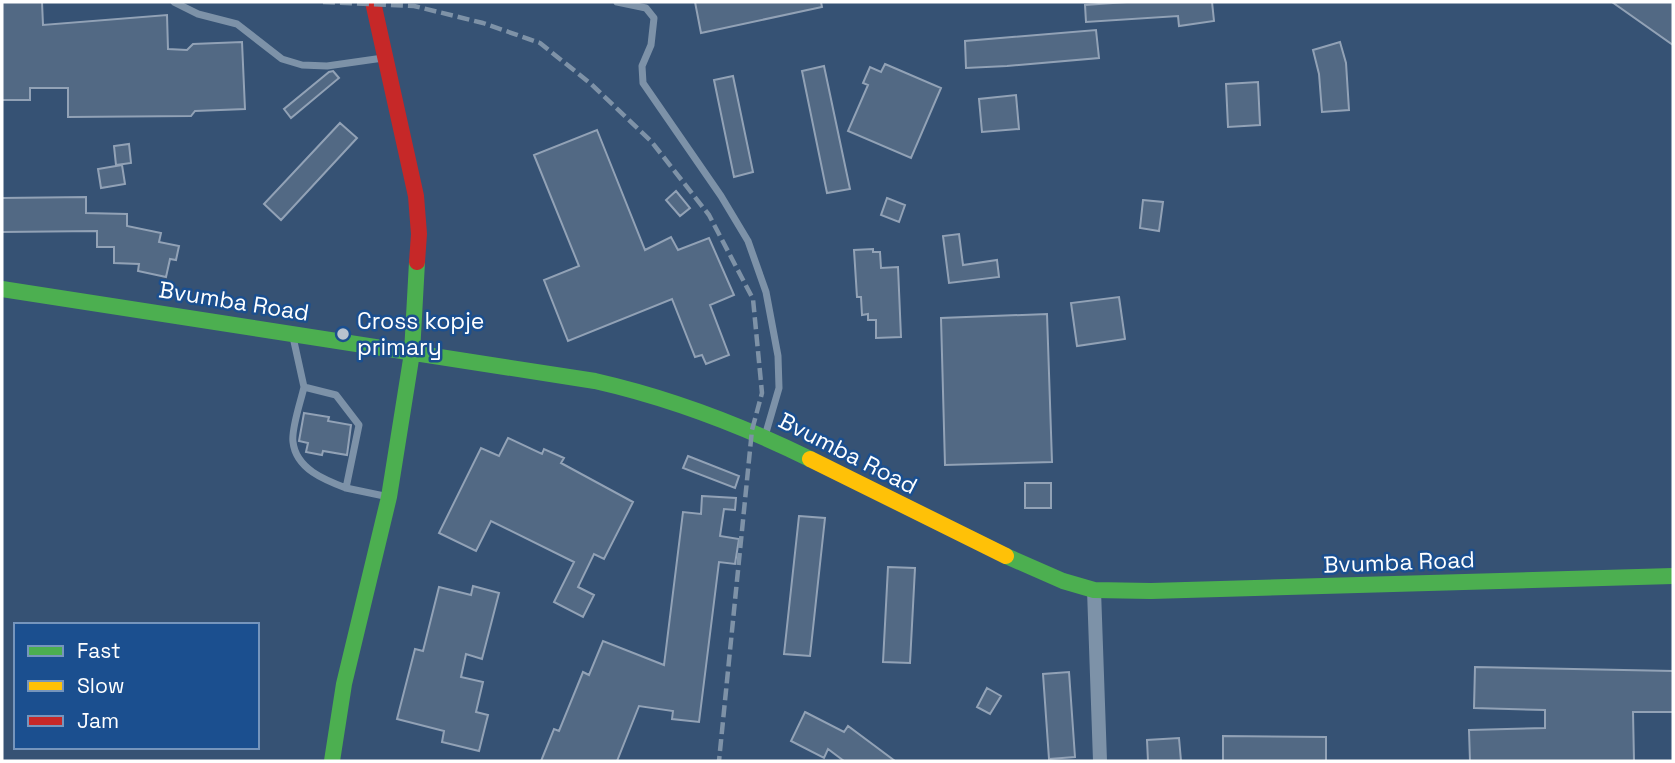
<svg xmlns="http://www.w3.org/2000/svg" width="1675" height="763" font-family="'Space Grotesk',sans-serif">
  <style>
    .building { fill: #526984; stroke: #92a2b6; stroke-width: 2 }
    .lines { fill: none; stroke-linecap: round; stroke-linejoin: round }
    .lane { stroke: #7d92a8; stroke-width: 7 }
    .street { stroke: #7d92a8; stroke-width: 14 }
    .fast { stroke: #4caf50; stroke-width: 16 }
    .slow { stroke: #ffc107; stroke-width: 16 }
    .jam { stroke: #c62828; stroke-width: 16 }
    .rail { stroke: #7e92a7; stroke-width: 4.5; stroke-dasharray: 12 5; stroke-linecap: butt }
    .poi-dot { fill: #b9c2ce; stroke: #1b4f8f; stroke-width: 2.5 }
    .labels { text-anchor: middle; stroke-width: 5; stroke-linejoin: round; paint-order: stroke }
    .street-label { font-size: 23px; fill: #fff; stroke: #1b4f8f }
    .poi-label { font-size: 23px; fill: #fff; stroke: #1b4f8f; text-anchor: start }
  </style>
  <rect width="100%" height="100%" fill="#365274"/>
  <!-- building -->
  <path class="building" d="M2,2H42L43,25L167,15L168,49L187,50L193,44L242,42L245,109L195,111L191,116L68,117V88H30V100H2Z
    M695,2H821L822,7L701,33Z
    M1127,2H1212L1214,21L1179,26L1178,16L1086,22L1085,5Z
    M1612,2H1673V45Z
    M1096,30L1099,58L1007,66L966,68L965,41Z
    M1340,42L1346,63L1349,110L1322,112L1319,74L1313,50Z
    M885,64L941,88L911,158L848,131L868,85L863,83L870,67L881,72Z
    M824,66L850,189L827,193L802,71Z
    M333,71L339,78L291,118L284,109L329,72Z
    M733,76L753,172L734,177L714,80Z
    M1258,82L1260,125L1228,127L1226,84Z
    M1016,95L1019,129L982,132L979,99Z
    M340,123L357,138L281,220L264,204Z
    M597,130L645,250L671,237L678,250L709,238L734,295L710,305L729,355L706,364L702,355L695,357L672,299L568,341L544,280L579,266L534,155Z
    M129,144L131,163L116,165L114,146Z
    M122,165L125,184L101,188L98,169Z
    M676,191L690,208L680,216L666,200Z
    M86,197V213L127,214V226L161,233L159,242L179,246L176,260L170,259L166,277L138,271L139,264L114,263V247H97V231L2,232V198Z
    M887,198L905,205L899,222L881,215Z
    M1143,200L1163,202L1159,231L1140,228Z
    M959,234L963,265L997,260L999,277L949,283L943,236Z
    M873,249V252H880L881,268L898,267L901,337L876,338V320H868V314L862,315L861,297H857L854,250Z
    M1119,297L1125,339L1077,346L1071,303Z
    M1047,314L1052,462L945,465L941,318Z
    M304,413L329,417L328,421L351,425L347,455L323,451L322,455L306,452L308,443L299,441Z
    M508,438L542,454L544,449L564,458L561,463L633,502L604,559L594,554L578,587L594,595L583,617L554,602L574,562L491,521L476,551L439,533L481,448L499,456Z
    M688,456L739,476L735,488L683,468Z
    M1025,483H1051V508H1025Z
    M702,496L736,498L735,510L724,509L720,536L739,539L735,564L719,562L699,722L672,719L673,711L639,706L617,761H541L554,729L559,731L583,672L589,675L603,641L664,665L683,512L701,514Z
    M799,516L825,518L810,656L784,654Z
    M888,567L915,568L910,663L883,662Z
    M473,586L499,593L482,659L466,654L461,677L483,682L476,712L488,715L479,751L442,742L444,731L397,719L415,649L423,651L439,587L471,595Z
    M1475,667L1673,671V712H1633L1634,761H1470L1469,730L1545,728V710L1474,708Z
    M1069,672L1075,757L1049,759L1043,674Z
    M987,688L1001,696L990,714L977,707Z
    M805,712L844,732L848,726L895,761H844L828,749L824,758L791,741Z
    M1223,736L1326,737V761H1223Z
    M1179,738L1181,761H1148L1147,740Z"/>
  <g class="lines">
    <!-- lane -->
    <path class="lane" d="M174,2L198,14L237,24L282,59L302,65L327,66L383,58
      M617,2L646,8L654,18L651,45L642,66L643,83L721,196L748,241L766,292L778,356L779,388L765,436
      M293,337L304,387L336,395L359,425L346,488L389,497
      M304,387C301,401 291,429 293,442C296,469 325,480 346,488"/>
    <!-- street -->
    <path class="street" d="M1094,590L1100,761"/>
    <!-- fast -->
    <path class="fast" d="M2,289L595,381C670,398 741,425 810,459
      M1006,556L1063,581L1094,590L1151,591L1673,576
      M332,761L344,684L389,497L412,353L417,262"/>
    <!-- slow -->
    <path class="slow" d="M810,459L1006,556"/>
    <!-- jam -->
    <path class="jam" d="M373,2L416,196L419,234L417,262"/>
    <!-- rail -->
    <path class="rail" d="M323,2L414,6L483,23L540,43L590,83L651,141L709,215L753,299L762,393L752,430L719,761"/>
  </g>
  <!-- markers -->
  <circle class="poi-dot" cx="343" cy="334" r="7"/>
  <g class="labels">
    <!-- street labels -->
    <g class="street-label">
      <text transform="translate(234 301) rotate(9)" y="8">Bvumba Road</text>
      <text transform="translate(848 453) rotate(27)" y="8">Bvumba Road</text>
      <text transform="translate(1399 562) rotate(-2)" y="8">Bvumba Road</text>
    </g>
    <!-- poi labels -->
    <g class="poi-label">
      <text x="357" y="329">Cross kopje<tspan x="357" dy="26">primary</tspan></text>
    </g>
  </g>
  <!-- border -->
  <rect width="1675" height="763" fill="none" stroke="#ffffff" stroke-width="7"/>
  <!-- legend -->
  <rect x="14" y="623" width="245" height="126" fill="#1b4f8f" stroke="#7695bc" stroke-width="2"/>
  <rect x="28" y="646" width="35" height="10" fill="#4caf50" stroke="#7695bc" stroke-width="2"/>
  <text x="77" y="658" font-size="21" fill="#ffffff">Fast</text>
  <rect x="28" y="681" width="35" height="10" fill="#ffc107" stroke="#7695bc" stroke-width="2"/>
  <text x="77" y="693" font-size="21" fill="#ffffff">Slow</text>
  <rect x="28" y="716" width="35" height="10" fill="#c62828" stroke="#7695bc" stroke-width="2"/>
  <text x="77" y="728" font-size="21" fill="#ffffff">Jam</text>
</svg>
